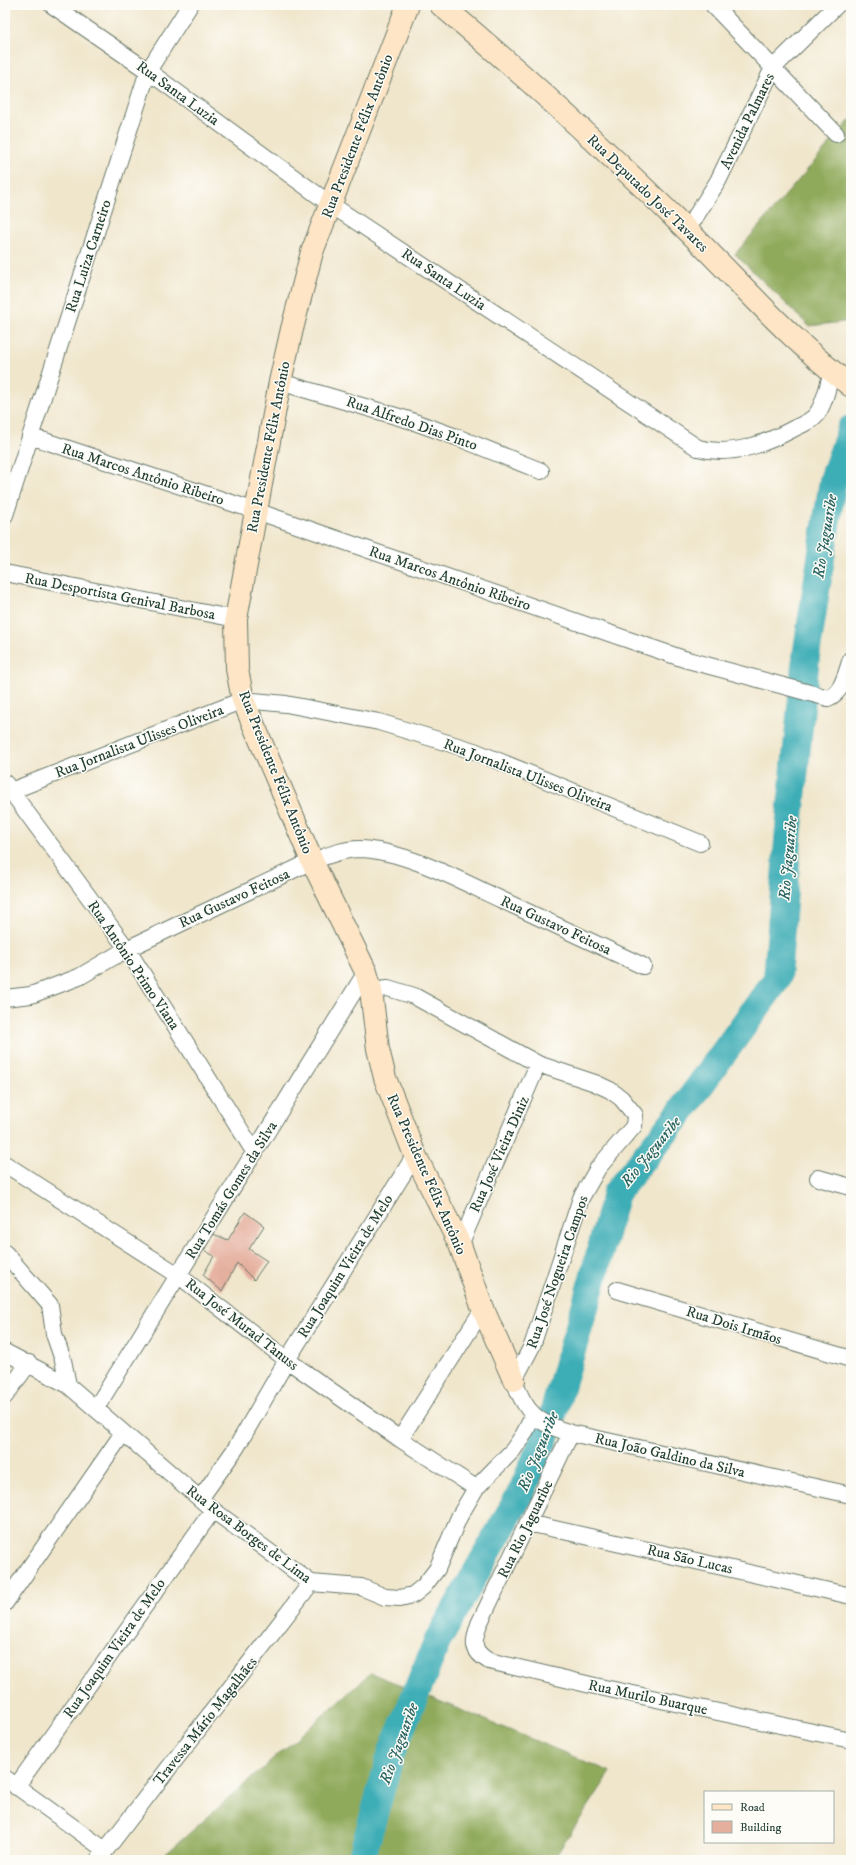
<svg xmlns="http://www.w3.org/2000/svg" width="856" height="1865" font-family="'IM FELL DW Pica',serif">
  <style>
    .forest { fill: #90aa5c; stroke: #587448 }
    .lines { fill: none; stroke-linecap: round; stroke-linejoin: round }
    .river { stroke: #3cadb6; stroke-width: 28 }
    .building { fill: #e5af9e }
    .street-casing { stroke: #687869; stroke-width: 18 }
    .secondary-casing { stroke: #687869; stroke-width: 24 }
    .street { stroke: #fff; stroke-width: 16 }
    .secondary { stroke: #fde5c5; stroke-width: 22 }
    .labels { text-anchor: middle; stroke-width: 3; stroke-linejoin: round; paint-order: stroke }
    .street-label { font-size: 15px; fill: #1f3d34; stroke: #fdfcf7 }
    .water-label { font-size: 16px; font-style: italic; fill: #296462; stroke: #fdfcf7 }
  </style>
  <rect width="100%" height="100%" fill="#fdfcf7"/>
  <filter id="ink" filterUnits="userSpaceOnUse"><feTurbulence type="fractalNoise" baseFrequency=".025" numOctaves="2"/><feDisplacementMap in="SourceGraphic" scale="8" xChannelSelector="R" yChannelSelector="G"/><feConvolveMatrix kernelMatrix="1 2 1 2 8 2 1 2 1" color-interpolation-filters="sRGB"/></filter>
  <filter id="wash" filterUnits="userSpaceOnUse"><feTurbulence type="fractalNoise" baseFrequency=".012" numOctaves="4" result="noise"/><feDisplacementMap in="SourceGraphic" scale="16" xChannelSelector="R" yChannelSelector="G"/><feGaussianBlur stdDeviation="0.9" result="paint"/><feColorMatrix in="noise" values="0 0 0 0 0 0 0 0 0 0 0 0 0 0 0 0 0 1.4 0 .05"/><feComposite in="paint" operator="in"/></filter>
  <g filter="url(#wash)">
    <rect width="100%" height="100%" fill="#f0e6cc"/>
    <!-- forest -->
    <path class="forest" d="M851,119V321L809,326L735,254Z
      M371,1673L611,1772L553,1860H159Z"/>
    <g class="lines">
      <!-- river -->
      <path class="river" d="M361,1860L392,1751L437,1642L522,1491L549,1427L587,1300L616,1193L680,1113L777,979L789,828L806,656L833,480L851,429"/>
    </g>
    <g id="blocks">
      <!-- building -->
      <path class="building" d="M245,1212L264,1226L249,1249L267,1261L254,1280L237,1263L222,1291L203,1275L214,1256L204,1250L213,1234L228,1240Z"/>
    </g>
  </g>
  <g filter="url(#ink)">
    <use href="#blocks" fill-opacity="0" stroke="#687869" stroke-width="1"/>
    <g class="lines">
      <defs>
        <path id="street" d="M52,5L148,71L330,204L698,448C732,457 765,444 795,428C802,425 811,421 816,415C825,404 828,385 832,371
          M713,5L836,134
          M687,230L718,181L773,68L837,5
          M280,382L409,420L459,438L541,471
          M30,436L256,511L684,659L828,698C843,692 846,673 851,659
          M5,515L148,71L190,5
          M5,573L236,619
          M5,783L127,949L255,1153
          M11,791L243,700L286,704L379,722L474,751L700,843
          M371,990L388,988L414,996L538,1064L595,1083L610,1090L621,1098L635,1115L634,1126L598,1168L581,1198L532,1346L514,1380C525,1413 538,1424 571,1433L851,1495
          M5,998L31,995L79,977L127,949L312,861C327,856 343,849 359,849C404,850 461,881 502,900C549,922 596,944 643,966
          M5,1164L178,1275L287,1360L400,1439L476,1488
          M818,1178L851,1187
          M460,1245L538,1064
          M5,1253L50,1305L54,1334L63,1360L68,1385
          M617,1290L851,1359
          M5,1352L68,1385L213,1510L311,1583L361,1587L385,1597L400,1598L413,1595L424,1586L437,1569L459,1517L476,1488L513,1450L524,1434L533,1416
          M5,1396L29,1363
          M96,1408L366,972
          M571,1433L479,1624C473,1642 471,1651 489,1661L595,1686L851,1740
          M400,1439L483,1309
          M200,1499L236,1448L287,1360L415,1155
          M528,1523L851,1596
          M5,1603L123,1433
          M5,1778L105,1850
          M16,1787L213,1510
          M98,1860L311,1583"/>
        <path id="secondary" d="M408,5L312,252L292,329L280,382L236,619L237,669L243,700L312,861L366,972L371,990L378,1049L385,1078L415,1155L460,1245L483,1309L514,1380
          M441,5C526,76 608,152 687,230C740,282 791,341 851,386"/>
      </defs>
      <!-- street casing -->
      <use href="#street" class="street-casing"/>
      <!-- secondary casing -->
      <use href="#secondary" class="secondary-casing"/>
      <!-- street -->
      <use href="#street" class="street"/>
      <!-- secondary -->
      <use href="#secondary" class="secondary"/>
    </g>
  </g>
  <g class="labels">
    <!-- street labels -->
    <g class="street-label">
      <text transform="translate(178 93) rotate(36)" y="5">Rua Santa Luzia</text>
      <text transform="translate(747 121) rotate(-64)" y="5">Avenida Palmares</text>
      <text transform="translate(357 136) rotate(-69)" y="5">Rua Presidente Félix Antônio</text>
      <text transform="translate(648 193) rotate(44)" y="5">Rua Deputado José Tavares</text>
      <text transform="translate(88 256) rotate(-72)" y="5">Rua Luiza Carneiro</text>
      <text transform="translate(444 279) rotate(34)" y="5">Rua Santa Luzia</text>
      <text transform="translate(412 423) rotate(19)" y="5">Rua Alfredo Dias Pinto</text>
      <text transform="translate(268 447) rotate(-79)" y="5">Rua Presidente Félix Antônio</text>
      <text transform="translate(143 474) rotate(18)" y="5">Rua Marcos Antônio Ribeiro</text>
      <text transform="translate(450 578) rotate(19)" y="5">Rua Marcos Antônio Ribeiro</text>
      <text transform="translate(120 596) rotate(11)" y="5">Rua Desportista Genival Barbosa</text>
      <text transform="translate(139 741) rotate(-21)" y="5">Rua Jornalista Ulisses Oliveira</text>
      <text transform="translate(276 772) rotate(68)" y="5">Rua Presidente Félix Antônio</text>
      <text transform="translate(528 775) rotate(21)" y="5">Rua Jornalista Ulisses Oliveira</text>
      <text transform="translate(234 898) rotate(-25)" y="5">Rua Gustavo Feitosa</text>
      <text transform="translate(556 925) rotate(25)" y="5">Rua Gustavo Feitosa</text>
      <text transform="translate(134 965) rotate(56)" y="5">Rua Antônio Primo Viana</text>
      <text transform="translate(499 1154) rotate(-66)" y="5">Rua José Vieira Diniz</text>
      <text transform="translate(427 1174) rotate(66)" y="5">Rua Presidente Félix Antônio</text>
      <text transform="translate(231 1190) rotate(-58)" y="5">Rua Tomás Gomes da Silva</text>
      <text transform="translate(345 1266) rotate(-58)" y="5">Rua Joaquim Vieira de Melo</text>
      <text transform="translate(557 1272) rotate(-71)" y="5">Rua José Nogueira Campos</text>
      <text transform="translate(242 1324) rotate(38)" y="5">Rua José Murad Tanuss</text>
      <text transform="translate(734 1325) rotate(17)" y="5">Rua Dois Irmãos</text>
      <text transform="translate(670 1455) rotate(13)" y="5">Rua João Galdino da Silva</text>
      <text transform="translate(525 1529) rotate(-64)" y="5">Rua Rio Jaguaribe</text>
      <text transform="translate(249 1534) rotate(37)" y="5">Rua Rosa Borges de Lima</text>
      <text transform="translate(690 1559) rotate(13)" y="5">Rua São Lucas</text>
      <text transform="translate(114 1648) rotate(-55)" y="5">Rua Joaquim Vieira de Melo</text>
      <text transform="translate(648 1697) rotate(12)" y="5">Rua Murilo Buarque</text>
      <text transform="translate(205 1721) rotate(-52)" y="5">Travessa Mário Magalhães</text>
    </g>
    <!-- water labels -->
    <g class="water-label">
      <text transform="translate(824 536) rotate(-81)" y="6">Rio Jaguaribe</text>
      <text transform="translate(787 858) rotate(-85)" y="6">Rio Jaguaribe</text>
      <text transform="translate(650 1151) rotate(-51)" y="6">Rio Jaguaribe</text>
      <text transform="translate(537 1451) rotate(-68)" y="6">Rio Jaguaribe</text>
      <text transform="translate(398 1743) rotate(-70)" y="6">Rio Jaguaribe</text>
    </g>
  </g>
  <!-- margin -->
  <rect width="856" height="1865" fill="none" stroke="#fdfcf7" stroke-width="20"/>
  <!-- legend -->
  <rect x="704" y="1791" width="130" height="52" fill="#fdfcf7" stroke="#a4b0a9"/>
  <rect x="712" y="1804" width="20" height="6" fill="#fde5c5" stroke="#a4b0a9"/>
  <text x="740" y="1811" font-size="12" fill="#1f3d34">Road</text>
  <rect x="712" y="1821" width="20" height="12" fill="#e5af9e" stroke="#a4b0a9"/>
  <text x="740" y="1831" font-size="12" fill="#1f3d34">Building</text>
</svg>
